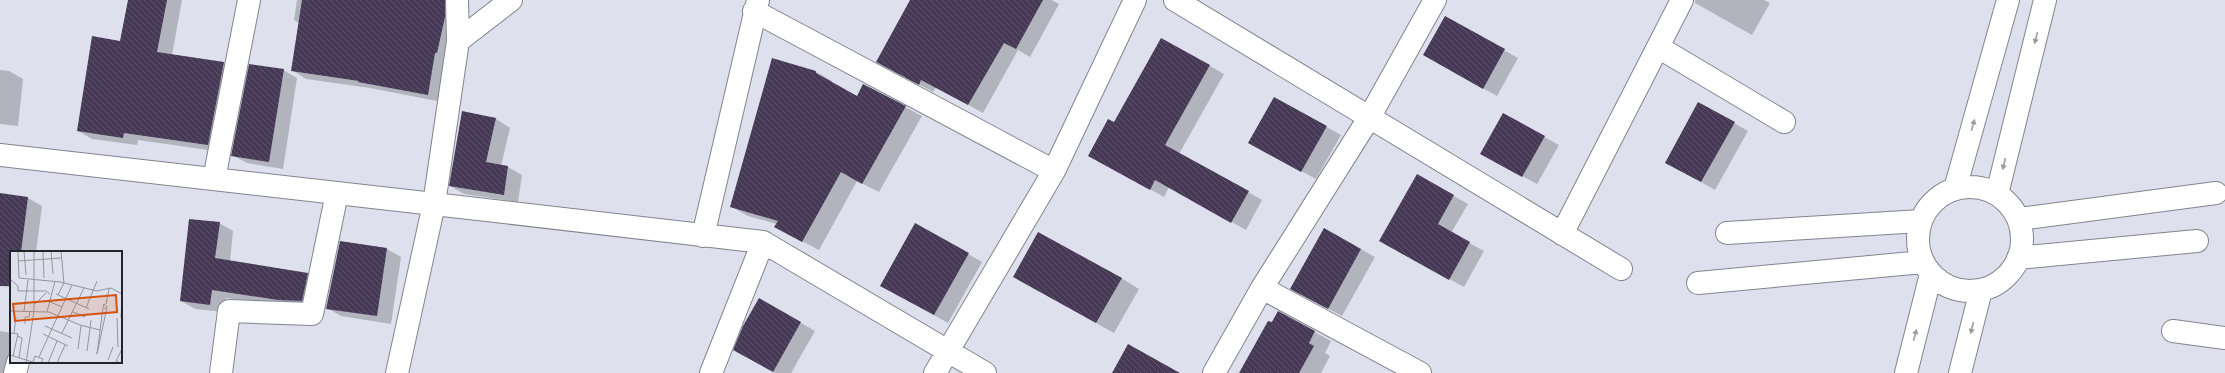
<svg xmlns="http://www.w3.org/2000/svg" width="2225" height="373" font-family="'Fira Sans Condensed',sans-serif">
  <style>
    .shadow { fill: #0003 }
    .building { fill: url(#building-back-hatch) }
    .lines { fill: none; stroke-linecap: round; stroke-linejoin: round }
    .minor-casing { stroke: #82848f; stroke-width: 24 }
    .tertiary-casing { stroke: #82848f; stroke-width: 24 }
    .minor { stroke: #fff; stroke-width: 22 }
    .tertiary { stroke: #fff; stroke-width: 22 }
    .oneway { fill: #9c9c9e }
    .inset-road { fill: none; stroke: #93959e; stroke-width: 1 }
    .view { fill: #d4540f; fill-opacity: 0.15; stroke: #d4540f; stroke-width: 2 }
    .inset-edge { fill: none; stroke: #232428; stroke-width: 2 }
  </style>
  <defs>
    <pattern id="building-back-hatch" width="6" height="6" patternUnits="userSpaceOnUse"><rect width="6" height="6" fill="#463955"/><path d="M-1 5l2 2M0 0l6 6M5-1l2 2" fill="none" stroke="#5e536a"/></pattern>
  </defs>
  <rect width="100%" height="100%" fill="#dee1ed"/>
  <!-- shadow -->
  <path class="shadow" d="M129,0H182L172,55L224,63L238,71L222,152L138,140L137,145L92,139L78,131L121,42Z
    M297,0H430L444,3L458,11L442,102L370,88L306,79L292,70L299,23L294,20Z
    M912,0H1052L1059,4L1030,57L1018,50L983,113L936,87L933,92L891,69Z
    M1695,0H1764L1770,3L1752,35L1695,3Z
    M1445,17L1518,58L1497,96L1438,63Z
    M1210,66L1224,74L1179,154L1262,200L1246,230L1169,187L1164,197L1103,163Z
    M0,70L9,71L23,79L18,126L0,124Z
    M283,70L297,78L283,169L247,163L232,155Z
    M816,72L832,81L831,83L857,97L864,85L922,116L879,192L857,181L819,250L792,236L777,224L748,216L732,207Z
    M1274,98L1341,135L1316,179L1264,151Z
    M1699,103L1748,131L1715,190L1680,170Z
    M463,112L496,119L510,128L501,166L508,167L522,175L518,202L464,194L450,186Z
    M1503,114L1559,145L1537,184L1496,162Z
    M0,194L28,198L42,206L36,252H11V287L0,286Z
    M1454,196L1468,204L1451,233L1484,251L1464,287L1394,249Z
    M219,223L233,231L230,262L307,274L321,282L316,309L293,308L226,298L224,312L195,309L181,301Z
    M916,224L982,262L948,323L896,294Z
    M1325,229L1375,257L1342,316L1306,297Z
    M341,242L387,249L401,257L391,324L341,316L327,308Z
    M1121,278L1139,289L1114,333L1032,287Z
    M759,299L815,331L791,373H775L735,350Z
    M1278,312L1331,341L1325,353L1330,356L1321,373H1240Z
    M0,331L11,333V362L19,373H0Z"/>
  <!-- building -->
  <path class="building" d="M128,0H167L157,52L224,62L208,145L124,133L123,138L77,131L92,36L120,41Z
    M302,0H445V17L437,53H435L428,95L358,82L359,81L291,71Z
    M910,0H1043L1016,49L1004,43L968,105L921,80L919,85L876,62Z
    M1445,16L1505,49L1483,89L1423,55Z
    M1161,38L1210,65L1165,145L1249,191L1231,223L1155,180L1150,190L1088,156L1108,119L1114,122Z
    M772,58L816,71V73L857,96L863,84L906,106L862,184L841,172L802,242L774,227L778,221L730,207Z
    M249,64L284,69L269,162L231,156Z
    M1274,97L1327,126L1301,172L1248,143Z
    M1698,102L1735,122L1701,182L1665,163Z
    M462,111L496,118L486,162L508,166L504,195L449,186Z
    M1503,113L1545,136L1522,177L1480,154Z
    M1417,174L1454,195L1438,224L1470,242L1449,280L1379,241Z
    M0,193L28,197L21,252H11V286H0Z
    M189,219L220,222L215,258L308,273L302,301L278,300L212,290L210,305L180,301Z
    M915,223L969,253L934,315L880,286Z
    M1324,228L1361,249L1328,309L1290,289Z
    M1038,232L1122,278L1096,323L1013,277Z
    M340,241L387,248L377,316L326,309Z
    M759,298L801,322L773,372L733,350L743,326Z
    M1278,311L1315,331L1309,343L1314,346L1299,373H1239L1268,321L1272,322Z
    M1128,344L1180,373H1112Z"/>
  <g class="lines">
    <defs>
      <path id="minor" d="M457,0L458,41L434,204L763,242L985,373
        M1175,0L1621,269
        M754,11L1054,171
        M458,41L511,0
        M1658,47L1784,122
        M214,179L249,0
        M1918 239a52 52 0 1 1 104 0a52 52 0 1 1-104 0Z
        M1955,189L2008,0
        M1997,194L2045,0
        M2019,219L2216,193
        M1727,233L1921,221
        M1562,234L1682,0
        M703,236L758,0
        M2018,258L2197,241
        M1698,283L1923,262
        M1262,288L1420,373
        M2173,331L2225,338
        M15,373L18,362
        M221,373L229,311L312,314L337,193
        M711,373L763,242
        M935,373L1054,171L1135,0
        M1214,373L1262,288L1369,118L1435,0
        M1906,373L1931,274
        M1960,373L1981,290"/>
      <path id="tertiary" d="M0,155L434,204L397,373"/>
    </defs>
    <!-- minor casing -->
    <use href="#minor" class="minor-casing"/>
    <!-- tertiary casing -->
    <use href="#tertiary" class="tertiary-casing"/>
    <!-- minor -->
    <use href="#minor" class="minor"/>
    <!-- tertiary -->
    <use href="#tertiary" class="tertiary"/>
  </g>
  <!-- one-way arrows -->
  <defs><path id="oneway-solid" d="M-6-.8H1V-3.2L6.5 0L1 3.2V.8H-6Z"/></defs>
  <g class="oneway">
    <use href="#oneway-solid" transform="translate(2036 38) rotate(104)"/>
    <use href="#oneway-solid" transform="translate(1973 125) rotate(-74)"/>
    <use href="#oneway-solid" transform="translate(2004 164) rotate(104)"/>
    <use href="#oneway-solid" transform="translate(1972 328) rotate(104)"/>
    <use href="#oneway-solid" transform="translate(1915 335) rotate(-76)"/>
  </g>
  <!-- overview -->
  <g transform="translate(10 251)">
    <rect width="112" height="112" fill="#dee1ed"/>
    <path class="inset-road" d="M8,0L9,27L50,31L87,40L101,37L112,43M14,0L16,24M33,0L34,27M41,0L43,23M8,10L51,7M1,29L8,35V40H36L40,43M46,43L79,58M48,44L54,32L51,0M38,50L52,56M25,53L36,42M96,53L99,38M76,57L87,30M93,57L87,103L97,56L94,53L93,56L96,58M0,60L39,61L70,74L90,79M14,60L18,29M37,61L45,30M63,61L75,66M107,67L108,96M111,67L112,47M15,73V66H19L20,60M35,75L62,87M0,82L8,83L3,105M52,82L74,37M4,83L6,66M33,83L58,95M7,85L12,87L9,107M68,98L71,75M77,100L81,69M0,104L26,112M29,106L62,34M98,109L103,96M23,111L25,105L33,108L31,112M16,112L24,60V0M38,112L47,90M47,112L55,94M110,112L106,110L112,98"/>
    <path class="view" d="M106,44L107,61L5,70L3,53Z"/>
    <rect width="112" height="112" class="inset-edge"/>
  </g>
</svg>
